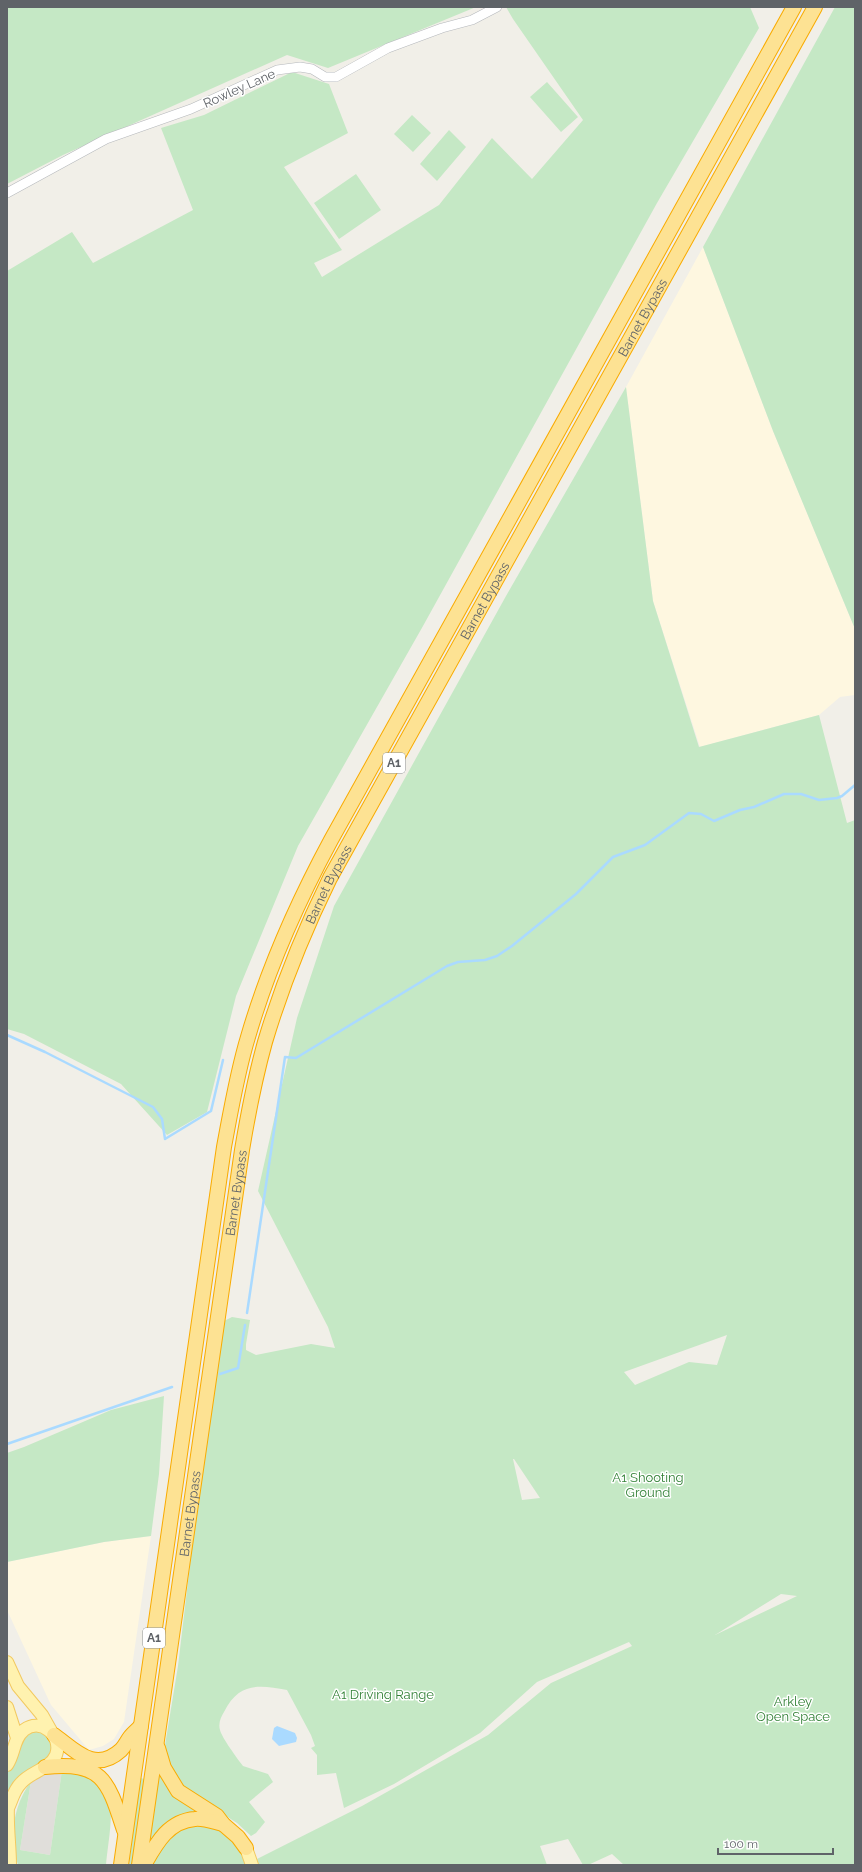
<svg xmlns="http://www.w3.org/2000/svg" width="862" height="1872" font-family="Raleway,sans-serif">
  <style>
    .commercial { fill: #fef7e0 }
    .industrial { fill: #e0deda }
    .green { fill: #c5e8c5; fill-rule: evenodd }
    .water { fill: #aadaff }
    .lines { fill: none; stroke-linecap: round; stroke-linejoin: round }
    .stream { stroke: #aadaff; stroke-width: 2.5 }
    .minor-casing { stroke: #b5b8bc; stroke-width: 10 }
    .major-casing { stroke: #f2c960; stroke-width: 14 }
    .highway-casing { stroke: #f9ab00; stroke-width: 16 }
    .minor { stroke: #fff; stroke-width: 9 }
    .major { stroke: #fff2af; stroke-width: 12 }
    .highway { stroke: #fde293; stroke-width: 14 }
    .labels { text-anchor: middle; stroke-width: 3; stroke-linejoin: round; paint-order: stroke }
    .shield { fill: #fff; stroke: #8f9295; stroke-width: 1 }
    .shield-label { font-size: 12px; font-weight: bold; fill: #5f6368 }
    .street-label { font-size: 13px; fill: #5f6368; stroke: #fff }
    .park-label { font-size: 13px; fill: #348238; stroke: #fff }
  </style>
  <rect width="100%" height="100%" fill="#f1efe8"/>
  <!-- commercial -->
  <path class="commercial" d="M703,247L773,431L855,629V695L840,697L819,715L700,747L653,601L626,387Z
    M151,1536L124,1722L114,1739L103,1746L89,1750L51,1705L7,1610V1562L104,1542Z"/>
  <!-- industrial -->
  <path class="industrial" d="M62,1770L50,1855L20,1850L31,1781L47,1774Z"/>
  <!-- green -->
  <path class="green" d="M7,7H476L328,68L287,55L63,155L7,184Z
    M506,7H750L759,28L657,203L423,626L298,846L236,996L207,1112L167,1135L121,1084L24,1034L7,1029V271L72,232L93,263L193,210L161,128L204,115L292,72L329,84L348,133L284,167L342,250L314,263L322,277L439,205L492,138L532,179L583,120L513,19Z
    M835,7H855V629L773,431L703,247Z
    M547,82L578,117L561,132L530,97Z
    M412,115L431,133L413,152L394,134Z
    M449,130L466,147L437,181L420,164Z
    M356,174L381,210L339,239L314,203Z
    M626,387L653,601L699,747L819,715L847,823L855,820V1865H624L612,1854L588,1865H583L568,1839L540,1846L547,1865H259L257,1859L362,1806L488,1735L551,1683L632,1646L629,1642L537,1682L480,1733L394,1784L344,1808L336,1773L317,1775V1755L311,1748L315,1746L311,1735L287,1690C259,1685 239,1682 224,1712C221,1717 218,1723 220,1730C222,1738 237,1758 243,1766L268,1774L273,1782L249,1802L265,1822L256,1833L251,1836L237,1823L176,1784L164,1751L178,1666L198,1497L222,1322L232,1317L250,1320L246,1344V1350L256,1355L311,1344L335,1348L328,1327L258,1191L297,1018L334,906L506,596ZM727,1335L717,1365L689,1362L635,1385L624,1372ZM513,1459H514L540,1498L522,1500ZM781,1594L797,1596L715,1635Z
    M164,1396L159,1474L151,1536L104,1542L7,1562V1453L24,1447L111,1410Z
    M38,1731C44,1733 50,1736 51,1743C54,1762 31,1765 20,1776C15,1781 10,1787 7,1794V1773L13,1765L23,1742L27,1736L32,1732Z
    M62,1770C86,1770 103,1782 110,1806C113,1818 107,1851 106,1865H18C9,1835 13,1807 31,1781L20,1850L50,1855Z
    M161,1770L208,1813L199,1816L148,1853L157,1785Z
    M140,1778L145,1779L132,1865H129Z
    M182,1825H213L238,1844L248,1865H149L154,1855Z"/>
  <!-- water -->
  <path class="water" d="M277,1726L295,1733L297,1738L296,1742L279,1746L272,1739L274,1728Z"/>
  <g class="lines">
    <!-- stream -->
    <path class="stream" d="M7,1035L45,1052L153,1107L162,1119L165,1139L211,1111L223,1060
      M247,1313L285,1057L296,1058L447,966L458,962L485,960L497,956L512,946L576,894L613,857L645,845L689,813L701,814L714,821L740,810L754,807L784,794H801L819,800L837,798L842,796L855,785
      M220,1374L238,1368L245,1325
      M7,1444L172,1387"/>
    <defs>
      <path id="minor" d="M7,193L106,139L191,109L277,70L300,67L312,69L325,77H336L388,48L442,28L472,20L497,7"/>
      <path id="major" d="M7,1662L18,1686L42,1715L51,1731
        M7,1707L17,1738
        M7,1765C15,1753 13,1739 24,1730C41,1717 63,1736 56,1755C50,1769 30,1772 21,1783C13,1791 12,1801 7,1810
        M8,1807C7,1827 10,1846 10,1865
        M246,1848L252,1865"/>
      <g id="highway">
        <path d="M54,1735C75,1750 95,1774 121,1750C125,1746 127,1741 130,1737C133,1733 137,1730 141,1726"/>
        <path d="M158,1748L164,1768L178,1791L217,1816L223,1824L238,1837L246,1848"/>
        <path d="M45,1767C103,1761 108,1781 124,1830"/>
        <path d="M121,1865L224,1147C231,1110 237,1073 248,1037C268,968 297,903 331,840L794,7"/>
        <path id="s1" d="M139,1865L242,1150C248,1114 255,1078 265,1042C282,985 304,931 330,878L815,7"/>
        <path d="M144,1865C156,1844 168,1821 195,1819C204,1818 214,1822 223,1824"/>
      </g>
    </defs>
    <!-- minor casing -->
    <use href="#minor" class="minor-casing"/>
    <!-- major casing -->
    <use href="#major" class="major-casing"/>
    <!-- highway casing -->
    <use href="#highway" class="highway-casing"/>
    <!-- minor -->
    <use href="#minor" class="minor"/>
    <!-- major -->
    <use href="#major" class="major"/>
    <!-- highway -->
    <use href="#highway" class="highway"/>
  </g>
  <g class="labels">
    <!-- shield labels -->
    <g class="shield">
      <rect x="383" y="753" width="22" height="20" rx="3"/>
      <rect x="143" y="1628" width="22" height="20" rx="3"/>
    </g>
    <g class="shield-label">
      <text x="394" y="767">A1</text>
      <text x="154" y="1642">A1</text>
    </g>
    <!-- street labels -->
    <g class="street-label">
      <text transform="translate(239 88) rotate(-24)" y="5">Rowley Lane</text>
      <text dy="5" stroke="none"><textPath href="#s1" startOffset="1651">Barnet Bypass</textPath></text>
      <text dy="5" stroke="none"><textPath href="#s1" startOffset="1327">Barnet Bypass</textPath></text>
      <text dy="5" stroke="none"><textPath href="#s1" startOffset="1003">Barnet Bypass</textPath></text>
      <text dy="5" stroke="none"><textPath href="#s1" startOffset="679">Barnet Bypass</textPath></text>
      <text dy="5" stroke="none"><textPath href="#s1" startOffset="355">Barnet Bypass</textPath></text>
    </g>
    <!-- park labels -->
    <g class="park-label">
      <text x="648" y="1482">A1 Shooting<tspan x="648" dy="15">Ground</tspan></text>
      <text x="383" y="1699">A1 Driving Range</text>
      <text x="793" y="1706">Arkley<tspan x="793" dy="15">Open Space</tspan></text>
    </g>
  </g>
  <!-- border -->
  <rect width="862" height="1872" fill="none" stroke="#5f6368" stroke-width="16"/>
  <!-- scale -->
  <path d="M718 1848v6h115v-6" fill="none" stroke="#5f6368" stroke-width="2"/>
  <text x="724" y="1848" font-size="12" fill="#5f6368" stroke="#ffffff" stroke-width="3" paint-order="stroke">100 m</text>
</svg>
